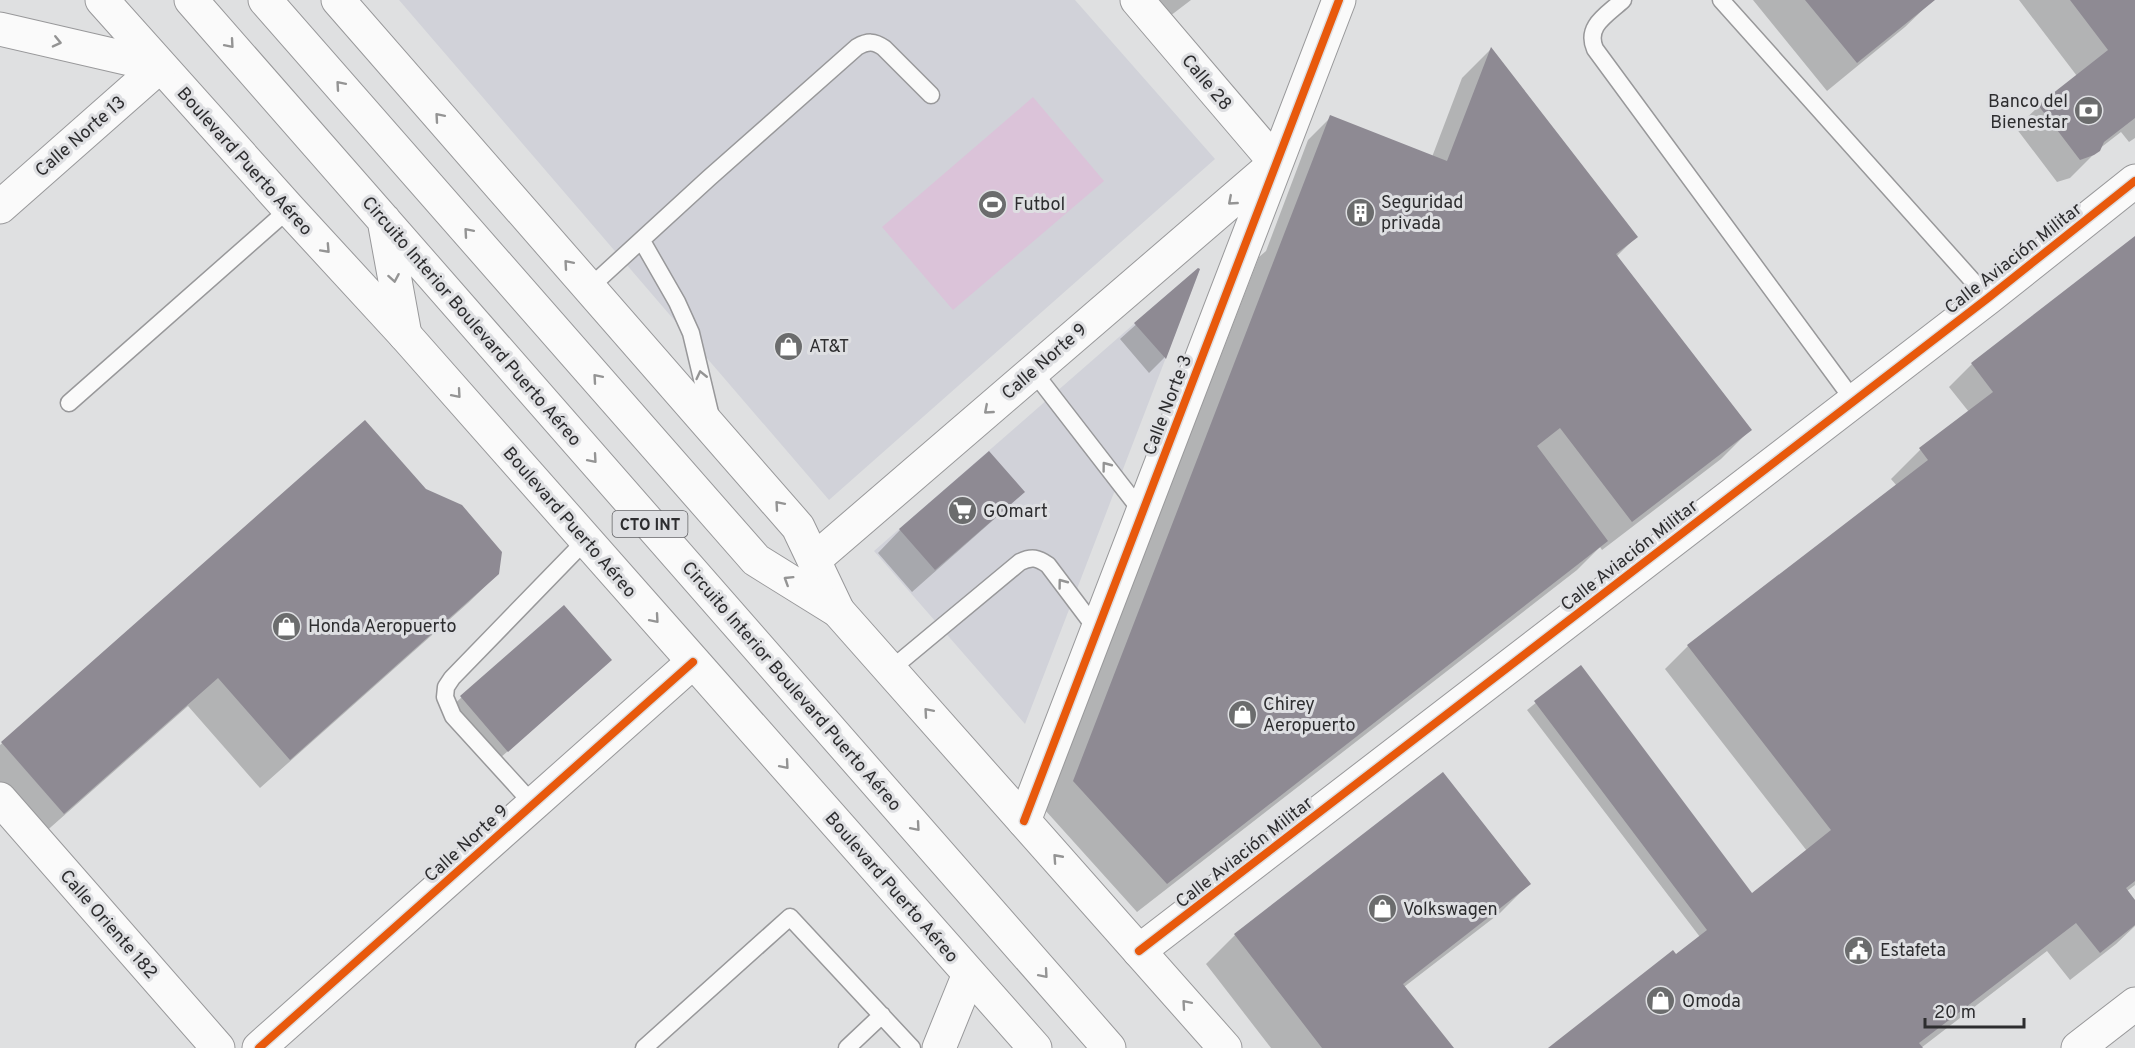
<svg xmlns="http://www.w3.org/2000/svg" width="2135" height="1048" font-family="Overpass,sans-serif">
  <style>
    .built { fill: #d1d2d9 }
    .green { fill: #dbc3d9 }
    .shadow { fill: #0003 }
    .building { fill: #8e8a93 }
    .lines { fill: none; stroke-linecap: round; stroke-linejoin: round }
    .lane-casing { stroke: #98989a; stroke-width: 19 }
    .street-casing { stroke: #98989a; stroke-width: 35 }
    .secondary-casing { stroke: #98989a; stroke-width: 35 }
    .primary-casing { stroke: #98989a; stroke-width: 35 }
    .highway-casing { stroke: #98989a; stroke-width: 35 }
    .lane { stroke: #fafafa; stroke-width: 16 }
    .street { stroke: #fafafa; stroke-width: 33 }
    .secondary { stroke: #fafafa; stroke-width: 33 }
    .primary { stroke: #fafafa; stroke-width: 33 }
    .highway { stroke: #fafafa; stroke-width: 33 }
    .cycleway-casing { stroke: #dedfe2; stroke-width: 11 }
    .cycleway { stroke: #e8590c; stroke-width: 8 }
    .oneway { stroke: #949494 }
    .labels { text-anchor: middle; stroke-width: 6; stroke-linejoin: round; paint-order: stroke }
    .shield { fill: #dedfe2; stroke: #626265; stroke-width: 1.5 }
    .shield-label { font-size: 16px; font-weight: bold; fill: #2d2d2f }
    .street-label { font-size: 18px; fill: #2d2d2f; stroke: #dedfe2 }
    .poi-label { font-size: 18px; fill: #2d2d2f; stroke: #dedfe2; text-anchor: start }
  </style>
  <rect width="100%" height="100%" fill="#dfe0e1"/>
  <!-- built -->
  <path class="built" d="M399,0H1075L1215,159L829,500Z
    M1198,268L1200,269L1025,724L874,551Z"/>
  <!-- green -->
  <path class="green" d="M1033,97L1104,181L953,310L882,227Z"/>
  <!-- shadow -->
  <path class="shadow" d="M1131,0H1191L1153,29Z
    M1753,0H1933L1905,27L1827,91Z
    M2019,0H2135V138L2129,142L2121,132L2099,149L2070,178L2057,182L2016,128L2039,106L2077,76Z
    M1490,50L1636,237L1616,257L1750,430L1721,459L1602,550L1600,547L1577,570L1137,912L1045,810L1259,257L1266,251L1308,140L1331,117L1432,157L1462,78Z
    M2135,238V885L2127,891L2135,902V926L2116,944L2070,980L2047,951L1921,1048H1551L1700,937L1527,710L1580,667L1752,895L1807,851L1665,669L1688,646L1897,486L1891,479L1920,450L1969,412L1949,387L1972,364Z
    M1198,269L1164,358L1149,373L1120,339Z
    M365,422L498,574L468,603L260,788L188,706L34,842L0,803V745Z
    M1023,492L1000,514L912,592L878,553L900,530Z
    M564,607L603,667L500,758L453,705Z
    M1442,774L1529,884L1500,913L1404,987L1452,1048H1271L1206,964L1235,935Z"/>
  <!-- building -->
  <path class="building" d="M1805,0H1935L1857,63Z
    M2070,0H2135V118L2104,142L2100,151L2094,155L2080,160L2038,105L2108,50Z
    M1491,47L1638,237L1616,254L1752,430L1632,522L1560,428L1537,446L1608,541L1167,884L1073,781L1330,115L1447,161Z
    M2135,236V881L2126,888L2135,900V925L2100,953L2076,923L1919,1043L1923,1048H1548L1673,950L1676,954L1707,930L1534,701L1581,665L1752,893L1831,830L1687,645L1928,460L1919,448L1993,392L1971,363Z
    M1198,268L1200,269L1166,359L1134,323Z
    M365,420L426,489L462,505L502,552L499,574L290,760L218,678L64,814L1,742Z
    M989,451L1025,492L935,570L899,529Z
    M564,605L612,660L508,752L460,696Z
    M1443,772L1531,884L1403,984L1454,1048H1322L1234,934Z"/>
  <g class="lines">
    <defs>
      <path id="lane" d="M1623,0C1607,15 1585,26 1595,49L1854,401
        M1721,0L1988,298
        M642,241L677,302L691,333L711,417
        M589,288L709,178L857,47C868,41 874,41 884,48L931,95
        M1033,371L1142,512
        M69,403L289,209
        M890,670L1020,562C1032,556 1038,558 1048,565L1097,630
        M533,804L453,716L445,697L446,687L452,678L586,540
        M644,1048L790,917L912,1048
        M847,1048L882,1015"/>
      <path id="street" d="M1137,0L1276,163
        M0,207L160,66
        M814,560L1272,166
        M0,799L218,1048
        M1024,821L1339,0
        M1139,951L1988,298L2135,181
        M259,1048L693,662
        M939,1048L969,974
        M2078,1048L2135,1004"/>
      <path id="secondary" d="M102,0L289,209L405,335L1035,1048
        M338,0L798,527L838,611"/>
      <path id="primary" d="M0,29L160,66"/>
      <path id="highway" d="M191,0L1109,1048
        M265,0L756,560L838,611L1225,1048
        M384,220L405,335"/>
    </defs>
    <!-- lane casing -->
    <use href="#lane" class="lane-casing"/>
    <!-- street casing -->
    <use href="#street" class="street-casing"/>
    <!-- secondary casing -->
    <use href="#secondary" class="secondary-casing"/>
    <!-- primary casing -->
    <use href="#primary" class="primary-casing"/>
    <!-- highway casing -->
    <use href="#highway" class="highway-casing"/>
    <!-- lane -->
    <use href="#lane" class="lane"/>
    <!-- street -->
    <use href="#street" class="street"/>
    <!-- secondary -->
    <use href="#secondary" class="secondary"/>
    <!-- primary -->
    <use href="#primary" class="primary"/>
    <!-- highway -->
    <use href="#highway" class="highway"/>
    <defs>
      <path id="cycleway" d="M1024,821L1339,0
        M1139,951L1988,298L2135,181
        M259,1048L693,662"/>
    </defs>
    <!-- cycleway casing -->
    <use href="#cycleway" class="cycleway-casing"/>
    <!-- cycleway -->
    <use href="#cycleway" class="cycleway"/>
  </g>
  <!-- one-way arrows -->
  <defs><path id="oneway-chevron" d="M-2-3.5L2.5 0L-2 3.5" fill="none" stroke-width="1.6" stroke-linecap="round" stroke-linejoin="round" transform="scale(1.5)"/></defs>
  <g class="oneway">
    <use href="#oneway-chevron" transform="translate(57 42) rotate(13)"/>
    <use href="#oneway-chevron" transform="translate(230 44) rotate(49)"/>
    <use href="#oneway-chevron" transform="translate(340 85) rotate(-131)"/>
    <use href="#oneway-chevron" transform="translate(439 117) rotate(-131)"/>
    <use href="#oneway-chevron" transform="translate(1232 201) rotate(139)"/>
    <use href="#oneway-chevron" transform="translate(468 232) rotate(-131)"/>
    <use href="#oneway-chevron" transform="translate(326 249) rotate(47)"/>
    <use href="#oneway-chevron" transform="translate(568 264) rotate(-131)"/>
    <use href="#oneway-chevron" transform="translate(394 278) rotate(80)"/>
    <use href="#oneway-chevron" transform="translate(701 375) rotate(-103)"/>
    <use href="#oneway-chevron" transform="translate(597 378) rotate(-131)"/>
    <use href="#oneway-chevron" transform="translate(457 394) rotate(49)"/>
    <use href="#oneway-chevron" transform="translate(988 410) rotate(139)"/>
    <use href="#oneway-chevron" transform="translate(593 459) rotate(49)"/>
    <use href="#oneway-chevron" transform="translate(1106 466) rotate(-127)"/>
    <use href="#oneway-chevron" transform="translate(779 505) rotate(-131)"/>
    <use href="#oneway-chevron" transform="translate(788 580) rotate(-148)"/>
    <use href="#oneway-chevron" transform="translate(1062 583) rotate(-127)"/>
    <use href="#oneway-chevron" transform="translate(655 619) rotate(49)"/>
    <use href="#oneway-chevron" transform="translate(928 712) rotate(-131)"/>
    <use href="#oneway-chevron" transform="translate(785 765) rotate(49)"/>
    <use href="#oneway-chevron" transform="translate(916 827) rotate(49)"/>
    <use href="#oneway-chevron" transform="translate(1057 858) rotate(-132)"/>
    <use href="#oneway-chevron" transform="translate(1044 974) rotate(49)"/>
    <use href="#oneway-chevron" transform="translate(1186 1004) rotate(-131)"/>
  </g>
  <!-- icons -->
  <defs>
    <symbol id="bank-disc" viewBox="-11 -11 22 22"><circle r="9.5" fill="#6b6c6d" stroke="#dedfe2"/><path d="M-6-4H6V4H-6ZM0-2.3a2.3 2.3 0 1 0 0 4.6a2.3 2.3 0 1 0 0-4.6Z" fill="#fff"/></symbol>
    <symbol id="stadium-disc" viewBox="-11 -11 22 22"><circle r="9.5" fill="#6b6c6d" stroke="#dedfe2"/><path d="M0-5a6.5 5 0 1 0 0 10a6.5 5 0 1 0 0-10ZM-3.5-1.8h7v3.6h-7Z" fill="#fff"/></symbol>
    <symbol id="building-disc" viewBox="-11 -11 22 22"><circle r="9.5" fill="#6b6c6d" stroke="#dedfe2"/><path d="M-4-6H4V6H1V3H-1V6H-4ZM-2.5-4.3h1.7v1.8h-1.7ZM.8-4.3h1.7v1.8H.8ZM-2.5-1h1.7V.8h-1.7ZM.8-1h1.7V.8H.8Z" fill="#fff"/></symbol>
    <symbol id="shop-disc" viewBox="-11 -11 22 22"><circle r="9.5" fill="#6b6c6d" stroke="#dedfe2"/><path d="M-5-2.5h2.3a2.7 3.5 0 0 1 5.4 0H5L5.5 6h-11ZM-1.5-2.5h3a1.5 2.3 0 0 0-3 0Z" fill="#fff"/></symbol>
    <symbol id="supermarket-disc" viewBox="-11 -11 22 22"><circle r="9.5" fill="#6b6c6d" stroke="#dedfe2"/><path d="M-6-5.5h2.5l.6 2H6L4.5 2H-2.5L-4.4-4H-6ZM-1.5 3.2a1.3 1.3 0 1 0 .1 0ZM3 3.2a1.3 1.3 0 1 0 .1 0Z" fill="#fff"/></symbol>
    <symbol id="civic-disc" viewBox="-11 -11 22 22"><circle r="9.5" fill="#6b6c6d" stroke="#dedfe2"/><path d="M-.6-6.5H3V-4.5H.6V-3L4-1V1h2V6H-6V1h2V-1L-.6-3ZM-1.2 2.5V6h2.4V2.5Z" fill="#fff"/></symbol>
  </defs>
  <g fill-rule="evenodd">
    <use href="#bank-disc" x="2072" y="94" width="33" height="33"/>
    <use href="#stadium-disc" x="976" y="188" width="33" height="33"/>
    <use href="#building-disc" x="1344" y="196" width="33" height="33"/>
    <use href="#shop-disc" x="772" y="330" width="33" height="33"/>
    <use href="#supermarket-disc" x="946" y="494" width="33" height="33"/>
    <use href="#shop-disc" x="270" y="610" width="33" height="33"/>
    <use href="#shop-disc" x="1226" y="698" width="33" height="33"/>
    <use href="#shop-disc" x="1366" y="892" width="33" height="33"/>
    <use href="#civic-disc" x="1842" y="934" width="33" height="33"/>
    <use href="#shop-disc" x="1644" y="984" width="33" height="33"/>
  </g>
  <g class="labels">
    <!-- shield labels -->
    <rect class="shield" x="612.5" y="511" width="75" height="26" rx="4.5"/>
    <g class="shield-label">
      <text x="650" y="530">CTO INT</text>
    </g>
    <!-- street labels -->
    <g class="street-label">
      <text transform="translate(1207 82) rotate(50)" y="6">Calle 28</text>
      <text transform="translate(80 136) rotate(-41)" y="6">Calle Norte 13</text>
      <text transform="translate(245 161) rotate(48)" y="6">Boulevard Puerto Aéreo</text>
      <text transform="translate(2013 258) rotate(-38)" y="6">Calle Aviación Militar</text>
      <text transform="translate(472 321) rotate(49)" y="6">Circuito Interior Boulevard Puerto Aéreo</text>
      <text transform="translate(1044 361) rotate(-41)" y="6">Calle Norte 9</text>
      <text transform="translate(1167 405) rotate(-69)" y="6">Calle Norte 3</text>
      <text transform="translate(570 522) rotate(49)" y="6">Boulevard Puerto Aéreo</text>
      <text transform="translate(1629 555) rotate(-38)" y="6">Calle Aviación Militar</text>
      <text transform="translate(792 686) rotate(49)" y="6">Circuito Interior Boulevard Puerto Aéreo</text>
      <text transform="translate(466 843) rotate(-42)" y="6">Calle Norte 9</text>
      <text transform="translate(1244 852) rotate(-38)" y="6">Calle Aviación Militar</text>
      <text transform="translate(892 887) rotate(49)" y="6">Boulevard Puerto Aéreo</text>
      <text transform="translate(109 924) rotate(49)" y="6">Calle Oriente 182</text>
    </g>
    <!-- poi labels -->
    <g class="poi-label">
      <text x="2068" y="107" text-anchor="end">Banco del<tspan x="2068" dy="21">Bienestar</tspan></text>
      <text x="1381" y="208">Seguridad<tspan x="1381" dy="21">privada</tspan></text>
      <text x="1014" y="210">Futbol</text>
      <text x="809" y="352">AT&amp;T</text>
      <text x="983" y="517">GOmart</text>
      <text x="308" y="632">Honda Aeropuerto</text>
      <text x="1263" y="710">Chirey<tspan x="1263" dy="21">Aeropuerto</tspan></text>
      <text x="1403" y="915">Volkswagen</text>
      <text x="1880" y="956">Estafeta</text>
      <text x="1682" y="1007">Omoda</text>
    </g>
  </g>
  <!-- scale -->
  <path d="M1925 1018v9h99v-9" fill="none" stroke="#2d2d2f" stroke-width="3"/>
  <text x="1934" y="1018" font-size="18" fill="#2d2d2f" stroke="#dedfe2" stroke-width="4.5" paint-order="stroke">20 m</text>
</svg>
